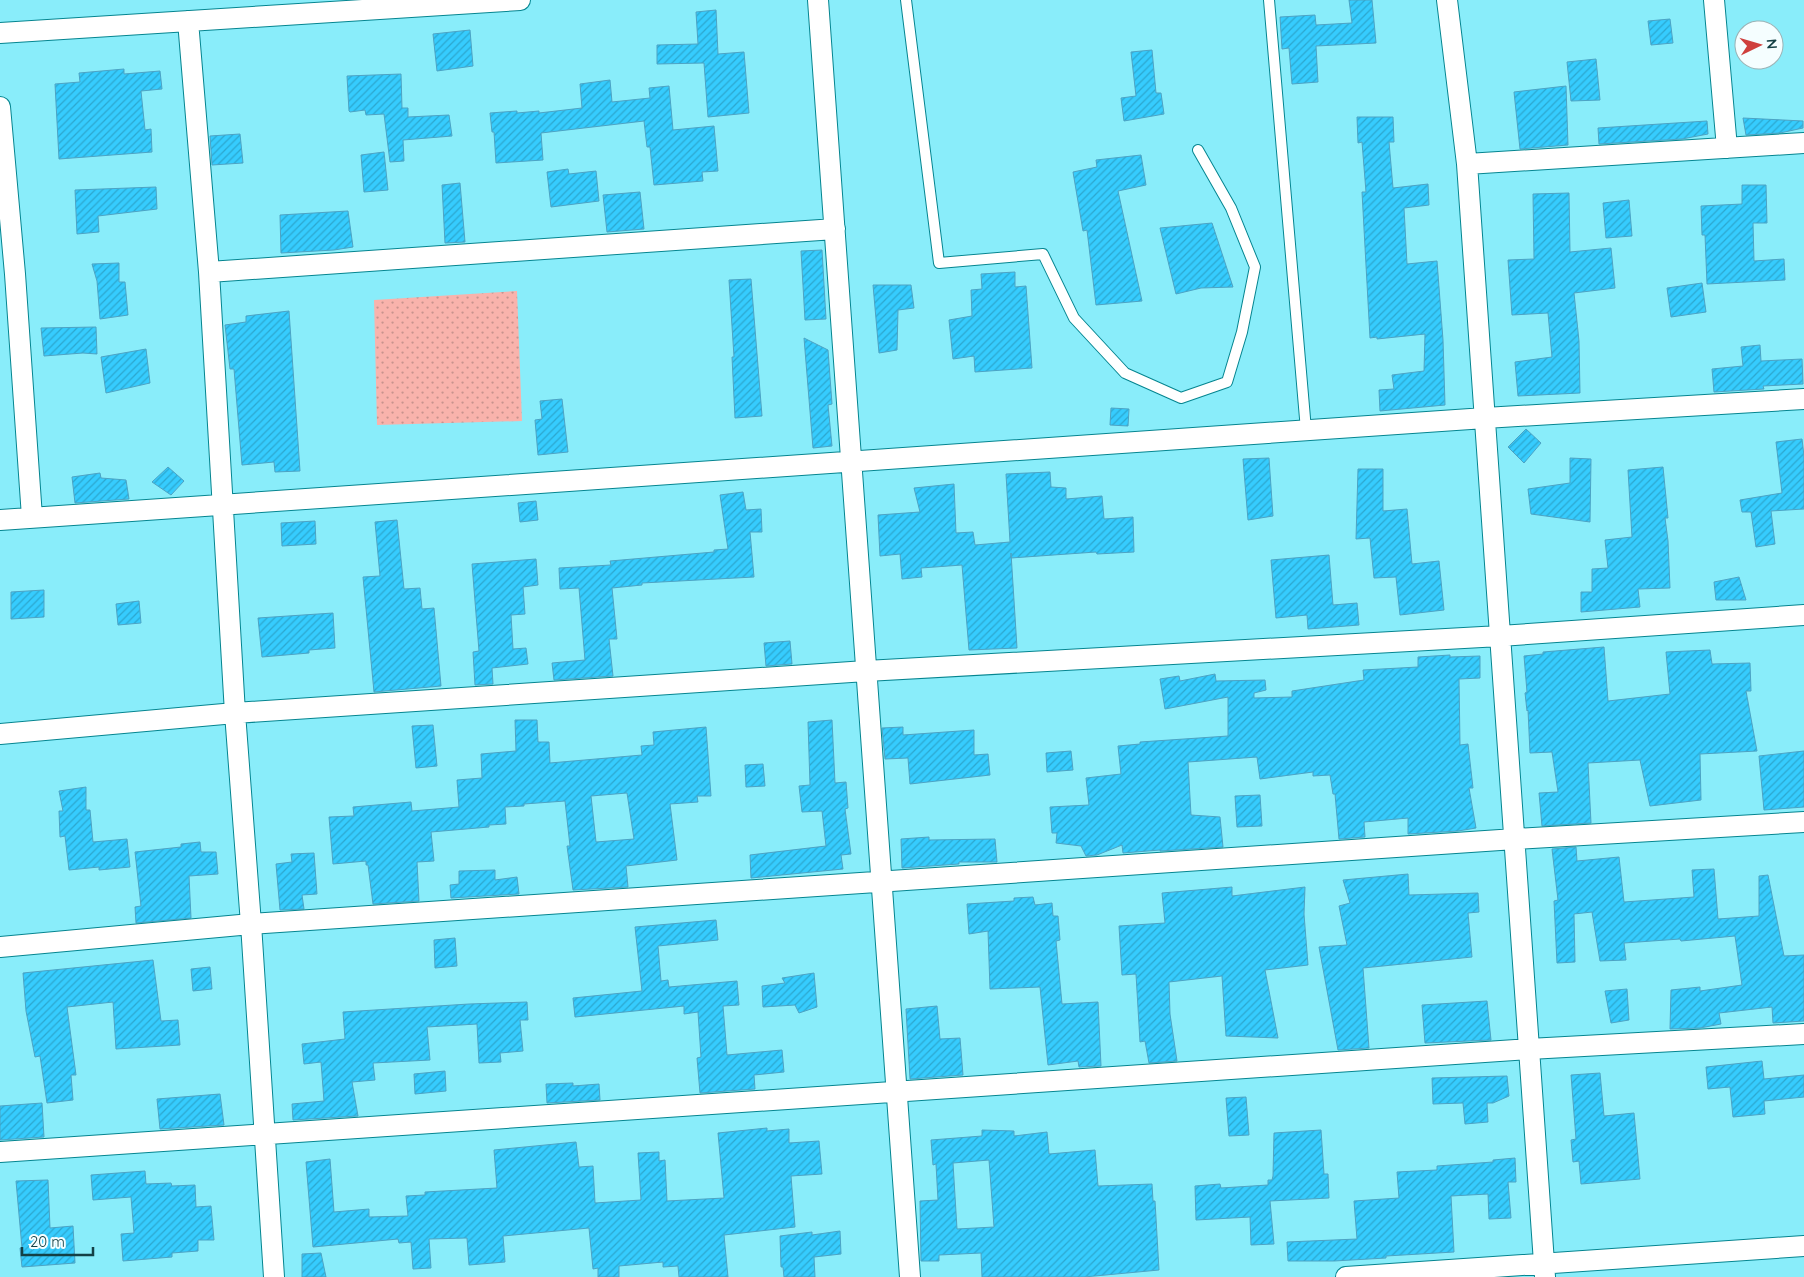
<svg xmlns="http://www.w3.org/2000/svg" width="1804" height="1277" font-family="Quicksand,sans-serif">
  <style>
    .park { fill: url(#park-dots) }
    .building { fill: url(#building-hatch); stroke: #4da3c4; fill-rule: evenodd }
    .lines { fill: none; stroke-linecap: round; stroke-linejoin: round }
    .lane-casing { stroke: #058590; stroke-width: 12 }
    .street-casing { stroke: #058590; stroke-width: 22 }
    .lane { stroke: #fff; stroke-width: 10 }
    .street { stroke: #fff; stroke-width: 20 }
  </style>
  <defs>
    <pattern id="park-dots" width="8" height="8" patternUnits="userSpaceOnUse" patternTransform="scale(1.25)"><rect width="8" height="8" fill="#f9b3ac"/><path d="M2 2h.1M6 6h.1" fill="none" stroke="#c8938e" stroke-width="1.8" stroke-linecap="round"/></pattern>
    <pattern id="building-hatch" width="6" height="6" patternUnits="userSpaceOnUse" patternTransform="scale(1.25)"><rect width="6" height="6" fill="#36ccfe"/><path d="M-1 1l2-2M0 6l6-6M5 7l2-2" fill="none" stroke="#2ca7cf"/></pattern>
  </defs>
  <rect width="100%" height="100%" fill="#89edfa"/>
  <!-- park -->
  <path class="park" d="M517,291L522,421L377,425L374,300Z"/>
  <!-- building -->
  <path class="building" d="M1349,0H1372L1376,43L1316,46L1318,82L1292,84L1289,48L1282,49L1280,17L1315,15L1316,25L1352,23Z
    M716,10L718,54L744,52L749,113L708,117L704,63L657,64V45L698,44L696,12Z
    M1670,19L1673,43L1651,45L1648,21Z
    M470,30L473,66L437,71L433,34Z
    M1152,50L1156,93H1161L1164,114L1124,121L1121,98L1136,96L1131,52Z
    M1596,59L1600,100L1571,101L1567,62Z
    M124,69V74L160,71L162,89L141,91L145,130L151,129L152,152L59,159L55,84L80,82L79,73Z
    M401,74L402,108H408V117L449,115L452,136L403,140L404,161L390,162L384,114L366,115L365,110L350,112L349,111L347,76Z
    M610,80L612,102L650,98L649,88L669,86L673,130L714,126L718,171L702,172L703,181L654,185L650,147H647L644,121L541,133L543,160L496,163L494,132H492L490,113L517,111V113L539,111V113L582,108L580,84Z
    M1566,86L1568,145L1520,149L1514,92Z
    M1357,117H1393L1394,142H1389L1393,188L1428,184L1429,205L1404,208L1407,264L1437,261L1443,340L1445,405L1380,411L1379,390L1394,389L1392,375L1424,371L1425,334L1377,339V337L1370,338L1362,192H1366L1362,142L1358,143Z
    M1743,118L1803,121V128L1780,133L1746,135Z
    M1707,121L1708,134L1682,139L1599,144L1598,128Z
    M240,134L243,163L212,165L210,136Z
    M384,152L388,190L364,192L361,155Z
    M1141,155L1146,185L1118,191L1142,301L1096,305L1087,230L1083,231L1073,172L1097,167L1096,160Z
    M568,169L569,174L596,171L599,201L551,207L547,172Z
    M460,183L465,242L445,243L442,185Z
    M1742,185H1766L1767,223H1753L1754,261L1784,259L1785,280L1707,284L1705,235H1702L1701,206L1742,204Z
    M156,187L157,209L98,216L99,232L77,234L75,190Z
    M640,192L644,229L607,232L603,195Z
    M1569,193L1570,252L1611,248L1615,288L1574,293L1579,341L1580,393L1518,396L1515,362L1552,357L1548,313L1512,315L1508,260L1534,259L1533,194Z
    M1629,200L1632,236L1606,238L1603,203Z
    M348,211L353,247L334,250L281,253L280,215Z
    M1212,223L1233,287L1201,288L1176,294L1160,228Z
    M822,250L826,319L805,320L801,251Z
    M119,263V282H125L128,315L100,319L97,281L92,264Z
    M1015,272V287L1026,286L1032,368L975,372L974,356L953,359L949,320L972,316L971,290L982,289L981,274Z
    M751,279L762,416L735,418L732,357H734L729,280Z
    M1702,283L1706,312L1671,317L1667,288Z
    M873,285H911L914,308L898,310L897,350L879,353Z
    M289,311L300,471L275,472L274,462L242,465L234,369H230L225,325L246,322V316Z
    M96,327L97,354L83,353L44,356L41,328Z
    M804,338L828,350L832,404L828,405L832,446L813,448Z
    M1760,345L1761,361L1802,359L1803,384L1763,386L1764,389L1714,392L1712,369L1743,366L1741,347Z
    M146,349L150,383L106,393L101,357Z
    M562,399L568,452L538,455L535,420L542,419L540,401Z
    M1111,408L1129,409L1128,426L1110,425Z
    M1526,429L1541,443L1524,463L1508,447Z
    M1802,439L1804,456V509L1771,511L1775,544L1756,547L1751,512H1742L1740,500L1782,493L1776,442Z
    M1269,458L1273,516L1248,520L1243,459Z
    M1570,458L1591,459L1590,522L1531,514L1528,489L1570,483Z
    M168,467L184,481L171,495L152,482Z
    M1663,467L1668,518H1665L1668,541L1670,588L1638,589L1640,607L1581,612V592H1592V569L1608,568L1605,540L1632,537L1628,470Z
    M1358,469H1383V511L1407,509L1412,564L1439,561L1444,610L1400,615L1396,577L1374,578L1370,538L1356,539Z
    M1050,472L1051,487L1066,488V499L1102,496L1104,519L1133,517L1134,552L1097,554L1096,552L1011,558V553L1017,648L969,650L962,565L921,568L922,577L902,579L900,554L880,556L878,515L920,512L914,488L954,484L956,533L973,532L975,545L1010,542L1006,474Z
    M100,473L101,478L126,480L129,499L75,503L72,477Z
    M743,492L746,510L761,509L762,532H750L754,577L642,583V585L612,588L617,639H609L613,676L554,680L552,663L585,660L579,588L560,589L559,568L611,565L610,561L714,552V550L728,549L720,495Z
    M536,501L538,520L520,522L518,503Z
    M397,520L404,589L420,588L422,609L434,608L441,686L374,692L363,577L380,576L375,522Z
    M315,521L316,544L282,546L281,523Z
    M1329,555L1333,605L1357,603L1359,625L1308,629L1307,615L1276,618L1271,560Z
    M536,559L538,585L523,587L525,614L511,615L513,649L526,648L528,664L492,668L493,684L475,685L473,652L479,651L472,564Z
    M1739,577L1746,600H1716L1714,582Z
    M44,590V617L11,619V592Z
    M139,601L141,623L118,625L116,604Z
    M333,613L335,648L309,650V653L262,657L258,618Z
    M790,641L792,664L766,666L764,643Z
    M1604,647L1608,701L1670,694L1666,652L1710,650L1712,664L1750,663L1751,691H1746L1757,751L1700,754L1701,800L1650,806L1640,760L1588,763L1591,823L1542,826L1539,793L1558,792L1552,752L1530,753L1528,710L1527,711L1525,693L1527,692L1524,656L1543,654V652Z
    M1450,655V657L1480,656V678L1459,679L1460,745L1468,744L1473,788H1469L1476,828L1458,831L1408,834V818L1364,822L1365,837L1339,839L1335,794H1333L1330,775L1313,776V772L1260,779L1257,757L1188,762L1191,815L1220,817L1223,847L1160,851V850L1123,853L1122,845L1097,855L1086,856L1081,846L1056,843L1057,833H1052L1050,807L1089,805L1086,778L1121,774L1118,746L1140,744V742L1228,736V697L1165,709L1160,679L1179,676L1180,681L1215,674L1216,681L1265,680L1266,690L1254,693V698L1292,697V691L1364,680L1363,670L1418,667V657Z
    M515,720H537L538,742H549L550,763L642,755L641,746L654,745L653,732L706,727L711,796H697L698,802L670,804L677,860L626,866L628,887L573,890L567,846H570L565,801L524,804V806L505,807L506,824L489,825V827L431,832L434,861L417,862L419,901L373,904L368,865H366V861L333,864L329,817L354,816L353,807L411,802L412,811L459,807L457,780L482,778L481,754L516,751ZM627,793L634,839L596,842L591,796Z
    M832,720L835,783L846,782L848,808L845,809L851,854L841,855L843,869L751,878L750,855L826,846L822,811L802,812L799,786L810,785L808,722Z
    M433,725L437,766L416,768L412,726Z
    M903,727V735L974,730V755L988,754L990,775L910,784L908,758L885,759L882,728Z
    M1071,751L1073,770L1047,772L1046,753Z
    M1804,751V807L1764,810L1759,756Z
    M763,764L765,786L746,787L745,765Z
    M86,787V810H90L93,842L127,839L130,867L99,870V867L69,870L65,836L60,837L59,811H63L59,791Z
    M1260,795L1262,826L1237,827L1235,796Z
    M929,837V840L995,839L997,862H959V864L902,868L901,839Z
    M200,842L201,852H216L218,874L189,876L191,918L136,923L135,907L141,906L135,852L181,847V844Z
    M1576,847L1577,861L1619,857L1624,902L1694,897L1692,870L1714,869L1718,919L1759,916V876L1768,875L1784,956L1804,955V1021L1773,1023L1772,1007L1719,1013L1721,1024L1700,1028L1670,1029L1671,990L1700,987V991L1742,985L1735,936L1681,941L1680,939L1624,943L1626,960L1600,961L1592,912L1574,914L1575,962L1557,963L1554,901L1558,900L1552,849Z
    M314,853L317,894L302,895L304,909L280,910L276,864L292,862L291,854Z
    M495,870V880L517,877L519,894L451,898L450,885L459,884V871Z
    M1408,874L1409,895L1478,893L1479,912L1468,913L1472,957L1363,968L1369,1048L1338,1050L1319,947L1347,945L1339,906L1350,903L1343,880Z
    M1232,887V896L1305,887L1304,914L1308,965L1265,970L1278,1038L1226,1036L1222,976L1169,982L1170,1014L1177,1061L1149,1063L1145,1041L1140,1042L1136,974L1122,975L1119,926L1165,923L1162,893Z
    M1033,897L1035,905L1052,903L1053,916H1058L1060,940L1056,941L1062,1004L1098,1002L1101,1066L1079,1067L1078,1061L1048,1065L1040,987L990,989L988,931L969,934L967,904L1014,901V898Z
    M716,920L718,940L658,946L661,981L668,980L669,987L737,981L739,1005L723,1006L727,1055L782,1050L784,1072L754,1075L755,1089L700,1093L697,1058L701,1057L698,1012L684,1014V1006L575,1017L573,998L642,991L635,927Z
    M455,938L457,966L435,968L434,940Z
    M153,960L161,1021L178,1020L180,1045L116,1049L113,1002L67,1007L76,1075H71L73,1100L47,1103L40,1056L35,1057L26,1011L23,973Z
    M210,967L212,989L193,991L191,969Z
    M814,973L817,1007L799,1013L795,1005L763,1007L762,986L785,983L782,978Z
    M1627,989L1629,1020L1611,1023L1605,991Z
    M1487,1001L1491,1040L1425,1043L1422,1005Z
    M527,1002L528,1020H520L523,1051L500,1053L501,1062L479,1063L477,1024L427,1027L430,1060L373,1063L375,1080L352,1082L358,1116L293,1120L292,1104L324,1101L321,1062L304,1064L302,1044L345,1039L343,1012L469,1004Z
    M937,1006L940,1039L960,1038L963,1075L910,1079L906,1009Z
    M1762,1061L1764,1079L1804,1075V1097L1764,1101L1765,1114L1733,1117L1730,1087L1708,1089L1706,1067Z
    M445,1071L446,1091L415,1094L414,1074Z
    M1600,1073L1604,1116L1634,1113L1640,1179L1581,1184L1579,1161L1573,1162L1571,1140L1576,1139L1571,1075Z
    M1507,1076L1509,1096L1493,1103H1487L1488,1122L1465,1124L1463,1103L1433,1104L1432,1078Z
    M573,1083V1086L599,1084L600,1100L547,1103L546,1084Z
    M220,1094L224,1125L160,1129L157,1099Z
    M1246,1097L1249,1135L1229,1136L1226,1098Z
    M42,1103L44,1137L0,1140V1106Z
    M767,1128V1131L789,1129V1143L819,1141L822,1174L791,1176L795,1227L724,1235L728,1277H679L678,1266L663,1267V1262L619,1266V1277H598V1268L593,1269L589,1228L503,1236L505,1262L469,1265L467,1238L429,1239L431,1268L413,1269L411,1242L399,1243L398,1239L313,1247L306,1162L330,1159L334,1212L369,1209V1217L408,1216L406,1196L425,1195V1192L497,1188L494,1150L576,1142L579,1167L593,1166L595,1203L641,1200L638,1153L659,1152V1161L665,1160L667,1201L724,1198L718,1133Z
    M982,1130L1014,1131V1136L1047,1132L1049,1154L1095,1150L1098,1186L1152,1184L1153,1201H1155L1159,1270L1084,1277H982L981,1253L939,1255V1261H921L920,1201L938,1200L936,1164L933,1165L931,1140L982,1136ZM989,1160L994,1227L957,1229L953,1163Z
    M1321,1130L1324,1174H1328L1329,1198L1270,1201L1274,1244L1251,1245L1250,1217L1196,1220L1195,1186L1220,1184L1221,1188L1268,1185V1180H1272L1273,1176L1274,1133Z
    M1515,1158L1516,1182H1508L1511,1218L1489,1219L1488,1194L1451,1196L1454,1252L1386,1256V1258L1334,1261H1288L1287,1242L1357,1239L1354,1201L1399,1198L1397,1172L1437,1170V1166L1493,1162V1160Z
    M145,1171L146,1184L171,1183L172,1186L195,1185L196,1207L211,1206L214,1240H198V1251L172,1253V1257L123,1261L121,1234L134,1233L131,1197L93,1200L91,1175Z
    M48,1180L50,1228L73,1226L75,1263L22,1267L20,1248H22L16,1181Z
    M840,1231L841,1254L814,1257L815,1277H784L783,1267H781L780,1236L812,1232V1235Z
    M321,1253L326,1277H302V1254Z"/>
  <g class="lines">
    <defs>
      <path id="lane" d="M906,0L939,263L1043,254L1074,318L1125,373L1181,398L1227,382L1242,332L1255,267L1231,208L1198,150
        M1269,0L1306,430"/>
      <path id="street" d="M818,0L910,1277
        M1447,0L1467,164L1545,1277
        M1714,0L1727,148
        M188,21L209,272L235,713L251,924L274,1277
        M0,33L520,0
        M0,107L15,274L32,517
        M1467,164L1804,143
        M209,272L835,229
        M0,520L1485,418L1804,399
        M0,734L235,713L866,671L1500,636L1804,615
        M0,947L251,924L1515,839L1804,822
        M0,1152L1529,1049L1804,1034
        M1346,1277L1804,1246"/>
    </defs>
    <!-- lane casing -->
    <use href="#lane" class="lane-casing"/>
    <!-- street casing -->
    <use href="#street" class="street-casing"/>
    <!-- lane -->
    <use href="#lane" class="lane"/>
    <!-- street -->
    <use href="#street" class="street"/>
  </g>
  <!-- north arrow -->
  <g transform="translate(1759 45) rotate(85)"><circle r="24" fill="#f5feff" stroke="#9bb2b5"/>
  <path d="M0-4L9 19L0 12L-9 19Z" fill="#cf403d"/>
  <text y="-8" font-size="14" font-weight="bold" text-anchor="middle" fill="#144045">N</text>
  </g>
  <!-- scale -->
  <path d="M22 1247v8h71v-8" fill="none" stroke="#144045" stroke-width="2.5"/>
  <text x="30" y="1247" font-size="15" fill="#144045" stroke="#f5feff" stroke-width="4" paint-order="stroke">20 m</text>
</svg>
